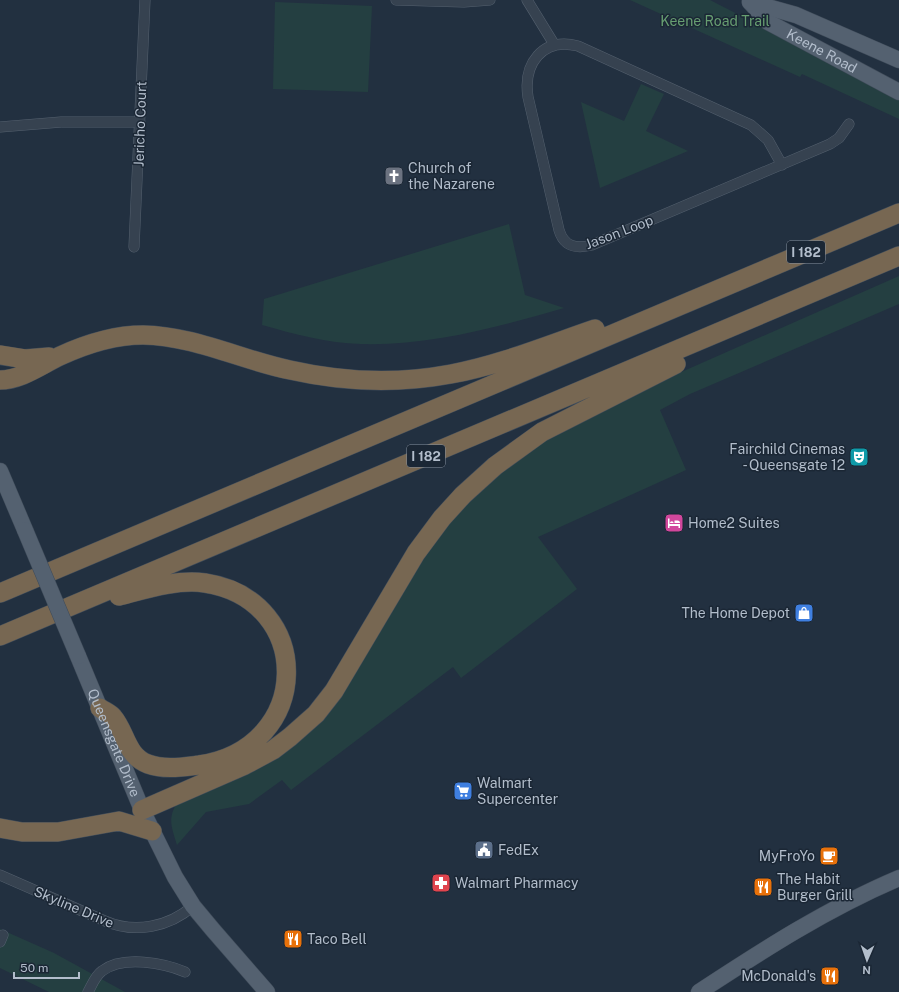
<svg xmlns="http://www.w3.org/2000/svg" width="899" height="992" font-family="'Public Sans',sans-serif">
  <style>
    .green { fill: #243f41 }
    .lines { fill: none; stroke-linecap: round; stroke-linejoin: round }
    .street-casing { stroke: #54606e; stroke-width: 11 }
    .primary-casing { stroke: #3f4b59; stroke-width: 17 }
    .highway-casing { stroke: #414d5b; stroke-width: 20 }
    .street { stroke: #364250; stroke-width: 10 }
    .primary { stroke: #546170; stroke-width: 16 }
    .highway { stroke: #776752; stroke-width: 19 }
    .primary-bridge-casing { stroke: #3f4b59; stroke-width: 17; stroke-linecap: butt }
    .primary-bridge { stroke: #546170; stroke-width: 16 }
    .labels { text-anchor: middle; stroke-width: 3; stroke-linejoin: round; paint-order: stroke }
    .shield { fill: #1b2735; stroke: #85909e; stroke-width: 1 }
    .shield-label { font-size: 13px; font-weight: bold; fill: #b2bdcb }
    .park-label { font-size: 14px; fill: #679e71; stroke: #1b2735 }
    .street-label { font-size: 14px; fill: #b2bdcb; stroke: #1b2735 }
    .poi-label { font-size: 14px; fill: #b2bdcb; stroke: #1b2735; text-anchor: start }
  </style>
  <rect width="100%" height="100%" fill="#223040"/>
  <!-- green -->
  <path class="green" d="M630,0H710L899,97V119L802,74L800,77Z
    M275,2L372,6L368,92L273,89Z
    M641,84L664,94L646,131L688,151L600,188L581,102L624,121Z
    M509,224L525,295L564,308C498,327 430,346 361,344C327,343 294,334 262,325L264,299Z
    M899,276V304L690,394L660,410L686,470L538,537L577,589L461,678L453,667L291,790L282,780L249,804L206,812L177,845C172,828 167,819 177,803L337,701L385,624L414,572L467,500L503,471L542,442L661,381Z
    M0,929L54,953L125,992H49L0,968Z"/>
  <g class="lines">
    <defs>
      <path id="street" d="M396,0L464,2L490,0
        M527,0L554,44
        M0,127L61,122H140
        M782,165L768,140L751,125L578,46C542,37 523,64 528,97L559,230C564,247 576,249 592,245L830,144L839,138L849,124
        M134,247L145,0
        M0,875L105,921C135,934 169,927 193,906
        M0,942L3,935
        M88,992C92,985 95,976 102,971C123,955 164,963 185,972"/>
      <g id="primary">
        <path id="s1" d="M750,2L768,22L899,92"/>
        <path d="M750,2L796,15L899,60"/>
        <path d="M0,471L25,530"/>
        <path id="s2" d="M78,656L142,810L175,877L193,906L213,930L267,992"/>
        <path d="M699,992C763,950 828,908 899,878"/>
      </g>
      <path id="highway" d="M0,355L25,359L49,357
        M0,380C21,380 41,365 60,356C86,344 114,335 143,335C195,336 241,360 290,370C343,382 398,384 451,374C500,365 548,345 595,329
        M0,593L899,213
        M0,636L899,256
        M100,708C104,711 110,713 113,717C126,732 126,756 148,764C164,770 182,767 199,765C314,748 315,600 205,583C177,579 146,589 119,596
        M142,810L245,765L273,750L290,737L316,714L334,691L416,553L442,518L463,495L495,466L542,432L676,364
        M0,828L22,832H58L119,821L152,831"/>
    </defs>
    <!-- street casing -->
    <use href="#street" class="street-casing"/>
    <!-- primary casing -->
    <use href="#primary" class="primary-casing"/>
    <!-- highway casing -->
    <use href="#highway" class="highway-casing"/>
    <!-- street -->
    <use href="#street" class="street"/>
    <!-- primary -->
    <use href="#primary" class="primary"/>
    <!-- highway -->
    <use href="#highway" class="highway"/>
    <defs>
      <path id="primary-bridge" d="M25,530L78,656"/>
    </defs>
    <!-- primary-bridge casing -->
    <use href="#primary-bridge" class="primary-bridge-casing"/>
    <!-- primary-bridge -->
    <use href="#primary-bridge" class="primary-bridge"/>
  </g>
  <!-- icons -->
  <defs>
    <symbol id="church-square" viewBox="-11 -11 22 22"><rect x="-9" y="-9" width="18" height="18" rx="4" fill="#6b7280" stroke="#1b2735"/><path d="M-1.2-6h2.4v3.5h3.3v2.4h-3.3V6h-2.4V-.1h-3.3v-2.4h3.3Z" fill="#fff"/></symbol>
    <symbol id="theatre-square" viewBox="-11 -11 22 22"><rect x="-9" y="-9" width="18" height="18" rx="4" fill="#0f9aa8" stroke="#1b2735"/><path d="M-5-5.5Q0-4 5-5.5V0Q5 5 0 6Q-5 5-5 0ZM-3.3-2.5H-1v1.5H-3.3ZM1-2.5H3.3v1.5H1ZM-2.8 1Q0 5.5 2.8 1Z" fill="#fff"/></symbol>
    <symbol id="hotel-square" viewBox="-11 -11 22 22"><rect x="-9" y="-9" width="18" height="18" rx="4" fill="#d1479c" stroke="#1b2735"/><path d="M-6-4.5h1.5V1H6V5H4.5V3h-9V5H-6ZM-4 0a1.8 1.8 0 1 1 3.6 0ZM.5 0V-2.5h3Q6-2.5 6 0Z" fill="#fff"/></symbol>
    <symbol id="shop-square" viewBox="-11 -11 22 22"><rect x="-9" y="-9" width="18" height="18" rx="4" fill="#3f7fe0" stroke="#1b2735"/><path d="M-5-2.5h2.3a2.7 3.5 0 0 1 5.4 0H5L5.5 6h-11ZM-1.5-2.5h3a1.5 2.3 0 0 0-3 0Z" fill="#fff"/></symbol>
    <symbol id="supermarket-square" viewBox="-11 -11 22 22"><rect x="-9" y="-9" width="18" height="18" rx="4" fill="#3f7fe0" stroke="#1b2735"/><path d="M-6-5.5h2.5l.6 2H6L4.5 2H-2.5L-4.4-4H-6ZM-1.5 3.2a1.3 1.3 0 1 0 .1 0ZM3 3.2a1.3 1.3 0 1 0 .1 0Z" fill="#fff"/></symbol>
    <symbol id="civic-square" viewBox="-11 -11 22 22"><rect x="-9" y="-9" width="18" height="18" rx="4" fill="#5c6f8a" stroke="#1b2735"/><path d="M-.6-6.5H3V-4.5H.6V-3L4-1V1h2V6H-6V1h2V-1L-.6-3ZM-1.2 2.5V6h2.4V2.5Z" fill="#fff"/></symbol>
    <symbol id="cafe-square" viewBox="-11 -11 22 22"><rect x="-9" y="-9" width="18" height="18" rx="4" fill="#e8710a" stroke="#1b2735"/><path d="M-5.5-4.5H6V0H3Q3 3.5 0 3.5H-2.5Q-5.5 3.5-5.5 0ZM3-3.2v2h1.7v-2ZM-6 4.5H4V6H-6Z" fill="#fff"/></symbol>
    <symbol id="pharmacy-square" viewBox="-11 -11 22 22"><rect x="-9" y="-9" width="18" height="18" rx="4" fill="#e0444e" stroke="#1b2735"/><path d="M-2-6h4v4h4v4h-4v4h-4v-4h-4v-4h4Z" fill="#fff"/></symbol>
    <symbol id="restaurant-square" viewBox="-11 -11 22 22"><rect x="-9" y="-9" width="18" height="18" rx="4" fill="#e8710a" stroke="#1b2735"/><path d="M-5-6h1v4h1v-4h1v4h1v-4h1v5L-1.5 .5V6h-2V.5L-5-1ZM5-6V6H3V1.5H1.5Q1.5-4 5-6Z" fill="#fff"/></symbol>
  </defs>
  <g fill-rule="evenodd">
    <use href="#church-square" x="383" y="165" width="22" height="22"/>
    <use href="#theatre-square" x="848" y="446" width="22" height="22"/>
    <use href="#hotel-square" x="663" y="512" width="22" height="22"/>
    <use href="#shop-square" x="793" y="602" width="22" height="22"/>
    <use href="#supermarket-square" x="452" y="780" width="22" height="22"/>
    <use href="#civic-square" x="473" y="839" width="22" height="22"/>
    <use href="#cafe-square" x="818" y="845" width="22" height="22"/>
    <use href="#pharmacy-square" x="430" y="872" width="22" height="22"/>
    <use href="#restaurant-square" x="752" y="876" width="22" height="22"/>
    <use href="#restaurant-square" x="282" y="928" width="22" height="22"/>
    <use href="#restaurant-square" x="819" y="965" width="22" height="22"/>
  </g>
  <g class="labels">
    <!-- shield labels -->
    <g class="shield">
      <rect x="787" y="241" width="38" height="22" rx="3"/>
      <rect x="407" y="445" width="38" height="22" rx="3"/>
    </g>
    <g class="shield-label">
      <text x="806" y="257">I 182</text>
      <text x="426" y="461">I 182</text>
    </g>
    <!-- park labels -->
    <g class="park-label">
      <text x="715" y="26">Keene Road Trail</text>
    </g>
    <!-- street labels -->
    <g class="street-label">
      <text dy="5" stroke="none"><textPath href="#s1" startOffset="88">Keene Road</textPath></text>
      <text transform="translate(140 124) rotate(-88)" y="5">Jericho Court</text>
      <text transform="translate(619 232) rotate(-21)" y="5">Jason Loop</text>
      <text dy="5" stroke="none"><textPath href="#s2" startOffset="94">Queensgate Drive</textPath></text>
      <text transform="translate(74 907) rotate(23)" y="5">Skyline Drive</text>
    </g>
    <!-- poi labels -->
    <g class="poi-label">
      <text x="408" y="173">Church of<tspan x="408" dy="16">the Nazarene</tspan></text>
      <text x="845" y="454" text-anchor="end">Fairchild Cinemas<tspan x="845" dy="16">- Queensgate 12</tspan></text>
      <text x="688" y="528">Home2 Suites</text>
      <text x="790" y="618" text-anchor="end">The Home Depot</text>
      <text x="477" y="788">Walmart<tspan x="477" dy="16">Supercenter</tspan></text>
      <text x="498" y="855">FedEx</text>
      <text x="815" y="861" text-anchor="end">MyFroYo</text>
      <text x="777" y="884">The Habit<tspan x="777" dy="16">Burger Grill</tspan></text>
      <text x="455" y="888">Walmart Pharmacy</text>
      <text x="307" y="944">Taco Bell</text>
      <text x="816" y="981" text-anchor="end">McDonald's</text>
    </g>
  </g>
  <!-- north arrow -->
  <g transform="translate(867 960) rotate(182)" stroke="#1b2735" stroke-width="3" paint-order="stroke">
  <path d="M0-3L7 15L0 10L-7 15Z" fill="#b2bdcb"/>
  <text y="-6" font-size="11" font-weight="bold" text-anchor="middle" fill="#b2bdcb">N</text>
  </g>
  <!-- scale -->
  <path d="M14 972v6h65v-6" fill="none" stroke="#b2bdcb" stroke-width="2"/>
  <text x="20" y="972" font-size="12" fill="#b2bdcb" stroke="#1b2735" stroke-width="3" paint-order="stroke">50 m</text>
</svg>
